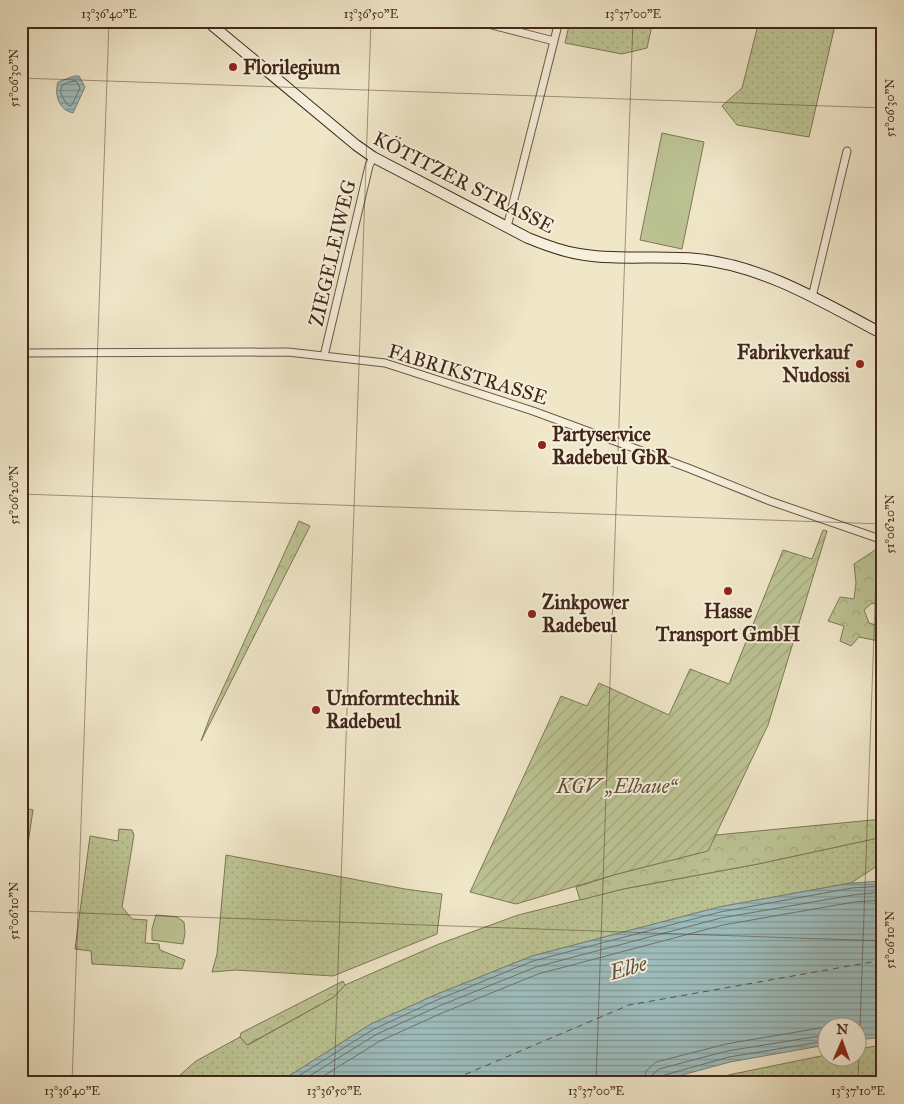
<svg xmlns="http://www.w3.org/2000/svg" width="904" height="1104" font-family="'IM FELL Great Primer',serif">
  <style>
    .grass { fill: url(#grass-dots); stroke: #807656 }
    .forest { fill: url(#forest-crowns); stroke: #807656 }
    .garden { fill: url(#garden-furrows); stroke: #807656 }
    .pitch { fill: #bcc494; stroke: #807656 }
    .water { fill: url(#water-rules); stroke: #7a827c }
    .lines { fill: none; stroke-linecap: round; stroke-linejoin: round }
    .shore { stroke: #70726c; stroke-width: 1 }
    .ferry { stroke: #5a4d42; stroke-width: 1; stroke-dasharray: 6 5; stroke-linecap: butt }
    .street-casing { stroke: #6e5744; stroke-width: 9 }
    .secondary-casing { stroke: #432718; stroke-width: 12 }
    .street { stroke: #f5efdc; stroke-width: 7 }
    .secondary { stroke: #f5efdc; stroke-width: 10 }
    .ticks { fill: none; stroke: #432718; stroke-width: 1; stroke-opacity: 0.45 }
    .poi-dot { fill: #8f2418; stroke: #f5efdc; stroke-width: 2 }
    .labels { text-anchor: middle; stroke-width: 4; stroke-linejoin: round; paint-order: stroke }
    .poi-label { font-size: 20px; font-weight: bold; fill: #432718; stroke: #f5efdc; text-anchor: start }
    .street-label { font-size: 20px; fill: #432718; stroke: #f5efdc }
    .park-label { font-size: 20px; font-style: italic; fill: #614e37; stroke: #f5efdc }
    .water-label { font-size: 21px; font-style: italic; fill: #5a4d42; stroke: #f5efdc }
    .neatline { fill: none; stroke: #432718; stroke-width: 2 }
    .ticks-label { font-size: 12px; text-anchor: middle; fill: #432718 }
  </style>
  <defs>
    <pattern id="grass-dots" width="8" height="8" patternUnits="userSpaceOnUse" patternTransform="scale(1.25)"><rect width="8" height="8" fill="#bcc494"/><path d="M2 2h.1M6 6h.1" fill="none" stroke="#a3a87f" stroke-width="1.8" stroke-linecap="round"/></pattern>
    <pattern id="forest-crowns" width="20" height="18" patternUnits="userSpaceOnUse" patternTransform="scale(1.25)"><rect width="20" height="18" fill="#bcc494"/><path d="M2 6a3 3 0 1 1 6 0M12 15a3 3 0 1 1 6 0" fill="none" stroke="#a3a87f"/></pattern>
    <pattern id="garden-furrows" width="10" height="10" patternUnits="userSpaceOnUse" patternTransform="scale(1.25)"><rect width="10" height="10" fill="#bcc494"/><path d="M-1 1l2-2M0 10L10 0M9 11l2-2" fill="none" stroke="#a3a87f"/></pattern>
    <pattern id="water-rules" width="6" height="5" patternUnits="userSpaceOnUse" patternTransform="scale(1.25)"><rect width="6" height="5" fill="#9ebebf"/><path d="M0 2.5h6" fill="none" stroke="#829a9a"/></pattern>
  </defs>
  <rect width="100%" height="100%" fill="#f0e7c9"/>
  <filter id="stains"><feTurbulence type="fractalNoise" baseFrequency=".004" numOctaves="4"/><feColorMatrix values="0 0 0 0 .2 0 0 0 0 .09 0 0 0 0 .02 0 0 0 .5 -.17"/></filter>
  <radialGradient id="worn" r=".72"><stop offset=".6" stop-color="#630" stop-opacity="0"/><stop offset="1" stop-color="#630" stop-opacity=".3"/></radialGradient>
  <!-- grass -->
  <path class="grass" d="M570,21H653L647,48L622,54L565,43Z
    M759,21H836L809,137L737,125L722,106L742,88Z
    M21,807L33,810L21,891Z
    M119,829L132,830L134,835L122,907L132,919L147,920L145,943L159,944L160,950L185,960L182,969L92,964L91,951L75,949L90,836L118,841Z
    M883,837V862L851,883L719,907L532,956L435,995L371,1024L278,1083H171L196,1061L240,1037L248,1045L334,997L345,985L439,944L518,915L623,889L758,864Z
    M226,855L405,889L442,894L437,934L333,976L236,970L212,972L217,954Z
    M883,1045V1083H698L733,1074L826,1055L856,1056L857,1049Z"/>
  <!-- forest -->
  <path class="forest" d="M299,521L310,526L201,741L210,717Z
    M878,548L883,549V606L872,603L864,610L869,623L883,627V642L859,637L851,646L840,641L844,626L828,621L840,597L854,599L856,583L854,564Z
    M883,819V837L758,864L623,889L580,900L576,887L617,874L707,851L716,835Z
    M343,981L345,985L334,997L247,1045L240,1037L241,1033Z"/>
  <!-- garden -->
  <path class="garden" d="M823,530L827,531L768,725L708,851L617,874L516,904L470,892L561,696L587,706L599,683L669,715L690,669L729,684L783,550L812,559Z"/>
  <!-- pitch -->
  <path class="pitch" d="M662,133L704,142L682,249L640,240Z
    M156,915L177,917L184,922L185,933L183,944L152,940V929Z"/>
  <!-- water -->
  <path class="water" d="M74,76H79L85,87L73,113C59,110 54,95 58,82Z
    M883,881V1037L857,1040L856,1026H826V1045L730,1062L653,1083H278L371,1024L435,995L532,956L719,907L851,883Z"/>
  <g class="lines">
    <!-- shore -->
    <path class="shore" d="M74,81L77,82L80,88L72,105L69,106C65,102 58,93 62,86C64,83 71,82 74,81Z
      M287,1083L374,1029L437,1000L533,961L720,912L852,888L883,886
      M298,1083L377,1034L439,1006L536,967L721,918L853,895L883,892
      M312,1083L380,1041L442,1013L538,974L723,925L854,902L883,900
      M643,1083L646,1071L656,1062L726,1044L826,1027
      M650,1083L652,1075L659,1069L727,1051L826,1035
      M656,1083L657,1078L661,1076L729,1057L826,1041"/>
    <!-- ferry -->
    <path class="ferry" d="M445,1083L629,1005L883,960"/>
    <defs>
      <path id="street" d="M476,21L554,41
        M507,227L559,21
        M812,297L847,151
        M21,353L288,352L385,363L533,411L688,468L770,501L883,540
        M324,356L369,166L373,157"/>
      <path id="secondary" d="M207,21L356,145L373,157L528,238C545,245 561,251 579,254C618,261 658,255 697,259C765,266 824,303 883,334"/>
    </defs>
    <!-- street casing -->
    <use href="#street" class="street-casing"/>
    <!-- secondary casing -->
    <use href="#secondary" class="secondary-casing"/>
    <!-- street -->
    <use href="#street" class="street"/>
    <!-- secondary -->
    <use href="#secondary" class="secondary"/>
  </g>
  <!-- ticks -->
  <path class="ticks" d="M21,78L883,108M21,494L883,524M21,911L883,941M72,1083L109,21M334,1083L371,21M596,1083L633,21M858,1083L883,380"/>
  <!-- markers -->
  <g class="poi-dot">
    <circle cx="233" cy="67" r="5"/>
    <circle cx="860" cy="364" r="5"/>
    <circle cx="542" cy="445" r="5"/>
    <circle cx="728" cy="591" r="5"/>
    <circle cx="532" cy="614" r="5"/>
    <circle cx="316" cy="710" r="5"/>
  </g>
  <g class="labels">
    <!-- poi labels -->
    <g class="poi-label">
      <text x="243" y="74">Florilegium</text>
      <text x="850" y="359" text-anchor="end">Fabrikverkauf<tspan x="850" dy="23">Nudossi</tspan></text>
      <text x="552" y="441">Partyservice<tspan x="552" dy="23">Radebeul GbR</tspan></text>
      <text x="542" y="609">Zinkpower<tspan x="542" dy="23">Radebeul</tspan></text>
      <text x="728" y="618" text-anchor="middle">Hasse<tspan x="728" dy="23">Transport GmbH</tspan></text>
      <text x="326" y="705">Umformtechnik<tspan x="326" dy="23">Radebeul</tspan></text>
    </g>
    <!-- street labels -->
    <g class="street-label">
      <text transform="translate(464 182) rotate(27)" y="7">KÖTITZER STRASSE</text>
      <text transform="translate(332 253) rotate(-77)" y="7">ZIEGELEIWEG</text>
      <text transform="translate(468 374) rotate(17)" y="7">FABRIKSTRASSE</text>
    </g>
    <!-- park labels -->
    <g class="park-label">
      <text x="617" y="793">KGV „Elbaue“</text>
    </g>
    <!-- water labels -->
    <g class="water-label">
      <text transform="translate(628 968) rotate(-16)" y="7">Elbe</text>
    </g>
  </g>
  <!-- margin -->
  <rect width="904" height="1104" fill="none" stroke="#f0e7c9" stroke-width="55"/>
  <!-- north arrow -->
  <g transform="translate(842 1042) rotate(2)"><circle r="24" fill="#f5efdc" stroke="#ae9f8e"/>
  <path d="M0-4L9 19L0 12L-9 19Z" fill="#8f2418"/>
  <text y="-8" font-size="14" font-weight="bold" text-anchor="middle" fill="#432718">N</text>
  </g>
  <rect x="28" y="28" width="848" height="1048" class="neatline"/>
  <g class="ticks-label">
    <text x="109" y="18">13°36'40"E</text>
    <text x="371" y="18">13°36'50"E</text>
    <text x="633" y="18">13°37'00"E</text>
    <text transform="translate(14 78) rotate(-90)" y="4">51°06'30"N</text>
    <text transform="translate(890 108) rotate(-90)" y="4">51°06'30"N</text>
    <text transform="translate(14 495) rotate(-90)" y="4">51°06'20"N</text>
    <text transform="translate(890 524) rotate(-90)" y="4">51°06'20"N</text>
    <text transform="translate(14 911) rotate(-90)" y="4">51°06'10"N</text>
    <text transform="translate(890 940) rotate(-90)" y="4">51°06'10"N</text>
    <text x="72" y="1095">13°36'40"E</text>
    <text x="334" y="1095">13°36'50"E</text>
    <text x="596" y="1095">13°37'00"E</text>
    <text x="858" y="1095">13°37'10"E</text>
  </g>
  <rect width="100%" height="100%" filter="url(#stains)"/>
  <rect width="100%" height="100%" fill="url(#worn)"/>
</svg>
